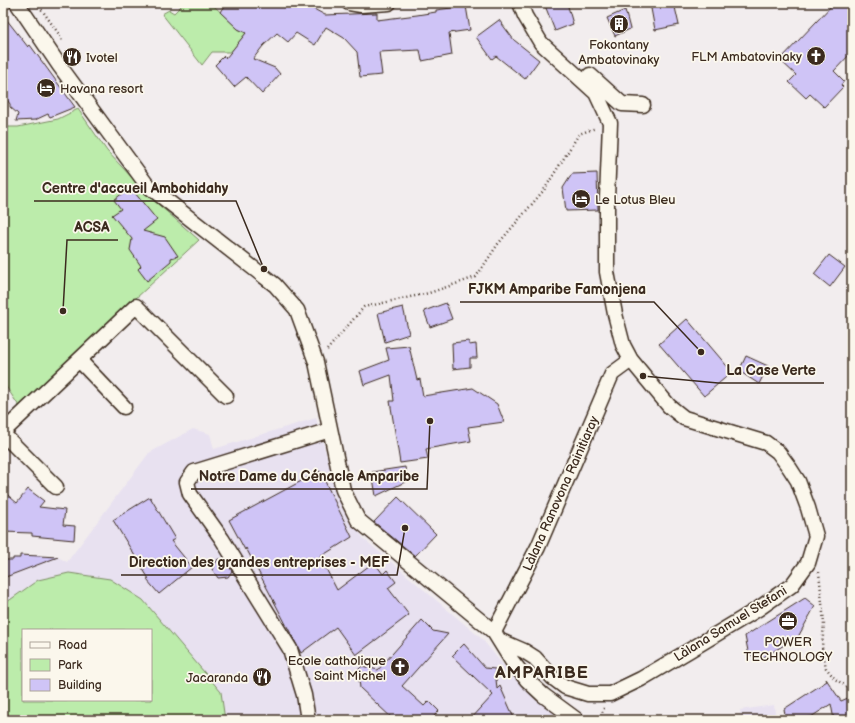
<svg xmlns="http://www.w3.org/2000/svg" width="855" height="723" font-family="'Balsamiq Sans',sans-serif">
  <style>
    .built { fill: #e8e1f0; fill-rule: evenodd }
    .green { fill: #bcecab; stroke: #7c8b64; fill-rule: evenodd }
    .building { fill: #cfc4f6; stroke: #3b2a1e }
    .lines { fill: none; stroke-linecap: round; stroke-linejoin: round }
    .minor-casing { stroke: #3b2a1e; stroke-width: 17 }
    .path { stroke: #3b2a1e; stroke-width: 2.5; stroke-dasharray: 1 3; stroke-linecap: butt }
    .minor { stroke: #fbf7ec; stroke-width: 14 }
    .labels { text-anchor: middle; stroke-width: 3.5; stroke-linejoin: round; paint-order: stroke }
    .poi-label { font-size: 13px; fill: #3b2a1e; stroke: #fbf7ec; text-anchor: end }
    .street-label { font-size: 13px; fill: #3b2a1e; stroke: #fbf7ec }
    .district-label { font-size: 17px; font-weight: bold; letter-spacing: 1px; fill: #3b2a1e; stroke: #fbf7ec }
    .leader { fill: none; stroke: #3b2a1e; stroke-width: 1.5 }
    .callout-dot { fill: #3b2a1e; stroke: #fbf7ec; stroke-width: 1.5 }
    .callout-label { font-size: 14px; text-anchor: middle; font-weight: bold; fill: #3b2a1e; stroke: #fbf7ec; stroke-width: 3.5; stroke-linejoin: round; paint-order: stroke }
  </style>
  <rect width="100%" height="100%" fill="#f2edee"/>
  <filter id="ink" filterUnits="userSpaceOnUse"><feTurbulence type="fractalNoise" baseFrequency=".025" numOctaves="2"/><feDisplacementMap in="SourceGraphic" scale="8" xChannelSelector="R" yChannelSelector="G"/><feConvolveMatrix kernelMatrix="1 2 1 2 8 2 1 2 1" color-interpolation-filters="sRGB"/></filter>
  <g filter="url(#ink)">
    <!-- built -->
    <path class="built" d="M316,418L338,496L354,525L364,539L482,639L513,677L561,720H3V580L4,578L58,557L67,562L149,453L193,429L210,434L214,449ZM23,630H151V700H23Z
      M774,705L776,720H741L740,710Z"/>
    <!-- green -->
    <path class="green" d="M184,3H211L238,29L246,33L231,52H212L202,65L162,14L169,10L174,13Z
      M78,109L107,151L150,197L199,240L19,406L3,382V127H18L58,119Z
      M69,573L110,579L143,600L221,692L225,720H6L3,717V609L7,602L38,580ZM23,630H151V700H23Z"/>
    <!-- building -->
    <path class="building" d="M226,3H298L312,8L325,15L377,13V20L417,15L436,12V10L466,6L470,30L449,33L452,55L422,61L420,50L379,52L382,75L360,77L357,52L344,38L326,27L315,45L296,33L288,42L277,33L263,46L253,59L275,68L280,74L262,94L246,77L234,87L215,65L224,56L226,58L246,33L238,29L220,12Z
      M544,3H567L573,24L555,31Z
      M650,3H674L679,25L655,30Z
      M834,3H845L852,9V52L834,71L844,81L841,85L843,87L824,107L810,94L806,98L789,82L796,75L780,60Z
      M625,10L630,29L615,36L607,18Z
      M3,15L28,47L30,45L75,107L50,117L48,114L35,120L16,121L18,114L10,107V104L3,94Z
      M499,20L514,40L539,60L525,79L496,56L492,59L476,37Z
      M597,173L598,210L566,211L563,188L572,174Z
      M130,187L157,220L143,231L165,237L178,256L171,258V261L147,281L138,269L141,266L130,250L132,239L112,215L121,209L114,200Z
      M829,255L845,267L830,287L814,274Z
      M446,303L452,319L430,327L424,311Z
      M403,307L409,334L385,342L378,313Z
      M687,319L732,372L704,396L659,344Z
      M469,341V345L476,344L477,358H470V367L453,369L452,343Z
      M409,346L417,380L420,379L423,396L473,388L497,404L504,422L468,427L471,441L426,449L428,459L400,463L390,401H394L391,375L364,385L360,371L389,360L386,348Z
      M746,356L768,366L759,384L739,371Z
      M405,467L407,481L376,496L372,472Z
      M320,471L352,537L320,557L337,590L374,562L383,574L387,570L396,582L388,588L409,615L356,655L336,627L301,653L246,548L245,550L229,520Z
      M28,489L44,501L39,507L65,510L63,525L75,526L74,540L32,536V533L3,532V491L17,503Z
      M150,497L175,539L171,541L192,567L159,594L147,580L149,579L113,520Z
      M398,497L436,534L415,556L374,522Z
      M20,555L58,557L3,578V560H13V558H20Z
      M218,559L225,560L232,571L228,577L218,578L212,569Z
      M805,598L815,606L798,637L757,661L748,651L745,636Z
      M422,620L433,631L448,634L402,686L424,706L429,701L439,711L430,720H394L360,688L358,670L362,666L378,670Z
      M464,644L485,668L495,669L497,689L500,686L515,720H470L493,695L452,656Z
      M826,679L841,701L848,698L852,707V720H834L831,704L811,717L786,720L784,709L827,681Z"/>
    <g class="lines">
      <defs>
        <path id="minor" d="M17,3L59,65L147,185L275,285L297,310L316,362L343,490L358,520L494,632L512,661L527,680L543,695L577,720
          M349,3L361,5L389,3
          M590,75L622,104L643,105
          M79,360L124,407
          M3,432L136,306L226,396
          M3,434L56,487
          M494,632L538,547L612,374L631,360
          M501,641L524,651L535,658L553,678L565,687L588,694H610L641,679L690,650L758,609L792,585L808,563L816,536L808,508L798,481L789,467L778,452L766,443L684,418L669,406L631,360L623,345L615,314L607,272V198L610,123L596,93L541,43L525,16L520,3
          M308,720L304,695L290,649L222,539L190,494L187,482L194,472L330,430"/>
      </defs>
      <!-- minor casing -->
      <use href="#minor" class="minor-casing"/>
      <!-- path -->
      <path class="path" d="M37,3L61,37L62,43
        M327,350L364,307L429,293L476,277L498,244L544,190L579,134L596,128
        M819,572L824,623L822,647L826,668L835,679L849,688
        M599,720L604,708"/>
      <!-- minor -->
      <use href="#minor" class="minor"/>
    </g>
  </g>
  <!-- icons -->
  <defs>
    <symbol id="building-disc" viewBox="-11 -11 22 22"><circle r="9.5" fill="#3b2a1e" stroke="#fbf7ec"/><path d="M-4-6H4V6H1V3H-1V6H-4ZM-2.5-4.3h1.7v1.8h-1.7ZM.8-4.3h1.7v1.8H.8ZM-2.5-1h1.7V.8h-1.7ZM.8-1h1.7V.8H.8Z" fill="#fff"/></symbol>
    <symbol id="church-disc" viewBox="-11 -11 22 22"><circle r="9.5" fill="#3b2a1e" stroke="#fbf7ec"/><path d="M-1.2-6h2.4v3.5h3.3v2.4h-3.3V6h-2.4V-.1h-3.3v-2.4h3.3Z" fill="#fff"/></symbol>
    <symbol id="restaurant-disc" viewBox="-11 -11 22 22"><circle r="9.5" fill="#3b2a1e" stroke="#fbf7ec"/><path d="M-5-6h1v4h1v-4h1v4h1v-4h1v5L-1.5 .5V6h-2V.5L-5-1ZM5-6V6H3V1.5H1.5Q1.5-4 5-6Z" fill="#fff"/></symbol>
    <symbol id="hotel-disc" viewBox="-11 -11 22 22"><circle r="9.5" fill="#3b2a1e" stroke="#fbf7ec"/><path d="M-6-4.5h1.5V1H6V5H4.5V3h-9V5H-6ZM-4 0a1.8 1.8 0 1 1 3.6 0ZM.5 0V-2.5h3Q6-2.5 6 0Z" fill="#fff"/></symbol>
    <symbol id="office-disc" viewBox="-11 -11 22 22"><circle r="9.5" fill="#3b2a1e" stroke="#fbf7ec"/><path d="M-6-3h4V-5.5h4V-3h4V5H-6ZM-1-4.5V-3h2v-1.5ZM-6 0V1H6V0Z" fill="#fff"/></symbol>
  </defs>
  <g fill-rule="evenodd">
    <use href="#building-disc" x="608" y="13" width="22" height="22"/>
    <use href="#church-disc" x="805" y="45" width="22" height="22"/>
    <use href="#restaurant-disc" x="61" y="46" width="22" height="22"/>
    <use href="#hotel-disc" x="35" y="77" width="22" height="22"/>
    <use href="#hotel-disc" x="570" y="188" width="22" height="22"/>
    <use href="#office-disc" x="777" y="610" width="22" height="22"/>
    <use href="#church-disc" x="389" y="656" width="22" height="22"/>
    <use href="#restaurant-disc" x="251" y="666" width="22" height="22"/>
  </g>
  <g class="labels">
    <!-- poi labels -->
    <g class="poi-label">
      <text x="619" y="49" text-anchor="middle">Fokontany<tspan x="619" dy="15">Ambatovinaky</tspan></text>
      <text x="802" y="61">FLM Ambatovinaky</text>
      <text x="86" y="62" text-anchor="start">Ivotel</text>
      <text x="60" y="93" text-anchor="start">Havana resort</text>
      <text x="595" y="204" text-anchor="start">Le Lotus Bleu</text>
      <text x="788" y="646" text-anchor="middle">POWER<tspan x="788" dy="15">TECHNOLOGY</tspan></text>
      <text x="386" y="665">Ecole catholique<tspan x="386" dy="15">Saint Michel</tspan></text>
      <text x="248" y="682">Jacaranda</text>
    </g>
    <!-- street labels -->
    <g class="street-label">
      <text transform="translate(560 493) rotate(-66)" y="5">Làlana Ranovona Rainitiaray</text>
      <text transform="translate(730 623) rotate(-32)" y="5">Làlana Samuel Stefani</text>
    </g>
    <!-- district labels -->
    <g class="district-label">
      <text x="542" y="678">AMPARIBE</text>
    </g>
  </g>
  <!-- callouts -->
  <path class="leader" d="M264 269L236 201H34M63 311L67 240H118M701 352L654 302H460M643 376L718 383H824M430 421L427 489H191M405 528L397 575H121"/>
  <g class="callout-dot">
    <circle cx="264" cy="269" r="4"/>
    <circle cx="63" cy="311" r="4"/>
    <circle cx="701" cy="352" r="4"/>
    <circle cx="643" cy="376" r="4"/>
    <circle cx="430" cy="421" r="4"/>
    <circle cx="405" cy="528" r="4"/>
  </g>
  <g class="callout-label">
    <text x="135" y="193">Centre d'accueil Ambohidahy</text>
    <text x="92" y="232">ACSA</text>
    <text x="557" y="294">FJKM Amparibe Famonjena</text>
    <text x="771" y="375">La Case Verte</text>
    <text x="309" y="481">Notre Dame du Cénacle Amparibe</text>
    <text x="259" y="567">Direction des grandes entreprises - MEF</text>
  </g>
  <!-- margin -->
  <rect width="855" height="723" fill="none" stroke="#fbf7ec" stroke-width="16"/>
  <rect x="8" y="8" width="839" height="707" fill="none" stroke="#3b2a1e" stroke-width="1.5" filter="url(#ink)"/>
  <!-- legend -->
  <rect x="22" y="629" width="130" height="72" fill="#fbf7ec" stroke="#aea59a"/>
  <rect x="30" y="642" width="20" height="6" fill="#fbf7ec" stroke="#aea59a"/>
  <text x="58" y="649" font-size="12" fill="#3b2a1e">Road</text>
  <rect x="30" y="659" width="20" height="12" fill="#bcecab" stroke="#aea59a"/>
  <text x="58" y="669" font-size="12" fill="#3b2a1e">Park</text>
  <rect x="30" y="679" width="20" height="12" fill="#cfc4f6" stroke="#aea59a"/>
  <text x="58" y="689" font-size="12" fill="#3b2a1e">Building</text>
</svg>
